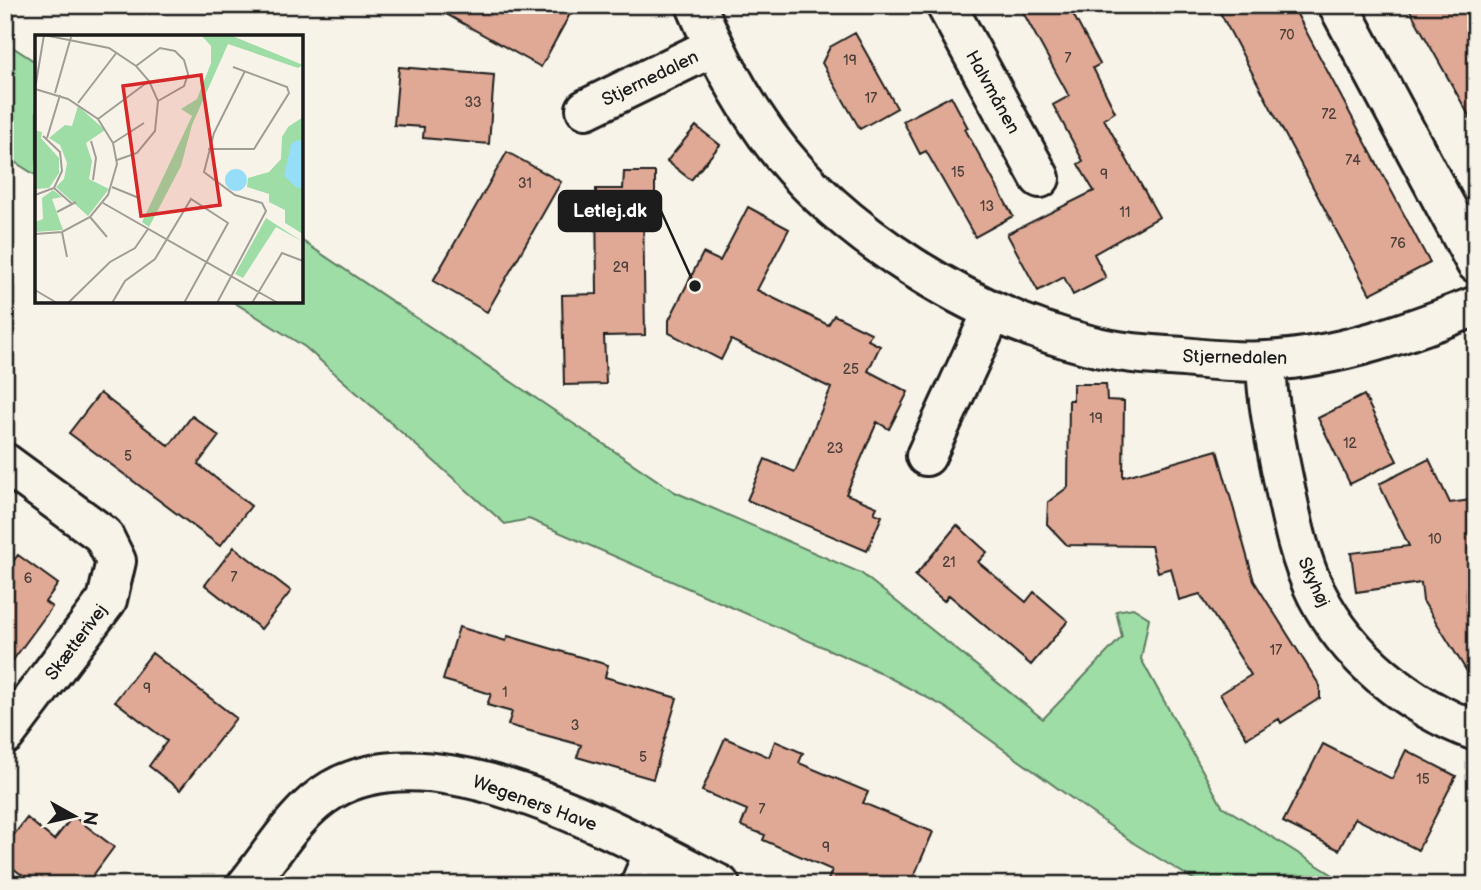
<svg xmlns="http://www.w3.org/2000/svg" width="1481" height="890" font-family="'Balsamiq Sans',sans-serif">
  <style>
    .green { fill: #9edda6; stroke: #5d7c61; stroke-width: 2 }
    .building { fill: #dfa995; stroke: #1c1c1c; stroke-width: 2 }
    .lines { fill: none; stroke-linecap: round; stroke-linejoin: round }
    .minor-casing { stroke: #1c1c1c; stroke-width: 44 }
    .minor { stroke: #f7f3e8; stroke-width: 38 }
    .labels { text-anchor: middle; stroke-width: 6; stroke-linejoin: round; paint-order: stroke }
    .number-label { font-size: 14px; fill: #4d3f3a }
    .street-label { font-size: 18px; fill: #1c1c1c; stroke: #f7f3e8 }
    .inset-road { fill: none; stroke: #9f9d96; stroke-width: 2 }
    .view { fill: #d62828; fill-opacity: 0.15; stroke: #d62828; stroke-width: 3.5 }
    .inset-edge { fill: none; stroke: #1c1c1c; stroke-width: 3.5 }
    .leader { fill: none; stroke: #1c1c1c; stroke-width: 2.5 }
    .callout-dot { fill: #1c1c1c; stroke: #f7f3e8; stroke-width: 2.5 }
    .callout { fill: #1c1c1c; stroke: #1c1c1c; stroke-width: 2.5 }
    .callout-label { font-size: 19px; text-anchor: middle; font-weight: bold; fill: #fff }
  </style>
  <rect width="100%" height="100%" fill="#f7f3e8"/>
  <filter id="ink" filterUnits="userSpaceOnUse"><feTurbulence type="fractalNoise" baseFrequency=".0143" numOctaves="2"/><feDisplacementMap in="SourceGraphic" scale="14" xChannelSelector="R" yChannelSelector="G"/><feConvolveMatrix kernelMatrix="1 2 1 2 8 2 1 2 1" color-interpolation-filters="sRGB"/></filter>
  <g filter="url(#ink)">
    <!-- green -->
    <path class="green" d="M5,42L37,63V176L5,156Z
      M301,240L675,492L861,573L1043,719L1122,637L1116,611L1133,608L1149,618L1141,659L1222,806L1349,885H1203L1135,844L945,707L871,668L529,519L505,524L305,347L232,301H301Z"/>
    <!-- building -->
    <path class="building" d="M430,5H575L541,67Z
      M1019,5H1068L1100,64L1093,68L1115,112L1104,119L1159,217L1094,254L1106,278L1073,295L1064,277L1038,291L1007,234L1094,191L1078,164L1083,161L1053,105L1069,96Z
      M1216,5H1292L1430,263L1370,294Z
      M1407,5H1476V128Z
      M855,33L897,108L860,129L822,63L830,47Z
      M399,67L494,75L489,144L423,138L424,127L394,125Z
      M951,96L968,128L965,129L1013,216L975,237L926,151L920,154L903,121Z
      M696,126L720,145L691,180L667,161Z
      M507,152L561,182L487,312L433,281Z
      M624,172H655V206L643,207L645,335L604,336L606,384L564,385L562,295L597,294L596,189H623Z
      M748,207L789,229L757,290L828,325L834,315L871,333L868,340L880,346L868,371L908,392L889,429L877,422L846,494L877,507L874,513L882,516L867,551L747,500L765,459L795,472L831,388L731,340L721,360L669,333V320L703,253L720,261Z
      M1073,384H1106L1107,400L1124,401L1123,477L1217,450L1254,581L1320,686V698L1281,723L1279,719L1247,738L1220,694L1251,675L1200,594L1179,600L1171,568L1158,572L1151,546L1067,545L1047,524L1048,502L1068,487L1069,400H1073Z
      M100,393L169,446L192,416L219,436L198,464L251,506L220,546L69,433Z
      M1364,395L1397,461L1350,484L1318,418Z
      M1429,459L1450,503L1471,500L1476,533V686L1423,601L1421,583L1356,592L1351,553L1409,546L1379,484Z
      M957,525L987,552L978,562L1026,602L1034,592L1068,621L1031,665L949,595L944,601L915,576Z
      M234,547L291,591L261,629L205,585Z
      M18,555L58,584L45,602L52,607L5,671V572Z
      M459,627L506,641L508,636L608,665L605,677L677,698L653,779L577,757L581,745L508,725L512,712L487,705L491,694L443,680Z
      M152,653L236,718L180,790L149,766L167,741L115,701Z
      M725,738L769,757L775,741L803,753L799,763L868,792L863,803L933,832L910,885H826L832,870L763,840L765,835L741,826L747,810L702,791Z
      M1323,744L1392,779L1406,750L1456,776L1418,850L1355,818L1339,850L1283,822Z
      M73,816L114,847L86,885H35L5,862V846L27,818L54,840Z"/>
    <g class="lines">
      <defs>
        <path id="minor" d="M696,5C715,51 738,94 767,135C838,233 972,316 1089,345C1118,353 1152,355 1183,357C1211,360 1240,363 1267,361C1340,357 1409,332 1476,306
          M946,5L1040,178
          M1338,5L1476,263
          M586,109L713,47
          M1266,362C1267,401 1275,439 1283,478C1291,517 1299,559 1317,595C1349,658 1410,707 1476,731
          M926,456L992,313
          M5,463L103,535L116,561L107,600L5,735
          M247,885C273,853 296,811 332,790C437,728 623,836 720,885
          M640,885L654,852"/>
      </defs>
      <!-- minor casing -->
      <use href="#minor" class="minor-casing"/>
      <!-- minor -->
      <use href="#minor" class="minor"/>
    </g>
  </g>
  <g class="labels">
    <!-- number labels -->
    <g class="number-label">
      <text x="1287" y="40">70</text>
      <text x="1068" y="63">7</text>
      <text x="850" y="65">19</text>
      <text x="871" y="103">17</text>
      <text x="473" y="107">33</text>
      <text x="1329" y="119">72</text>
      <text x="1353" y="165">74</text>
      <text x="958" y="177">15</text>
      <text x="1104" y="179">9</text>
      <text x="525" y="188">31</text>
      <text x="987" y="211">13</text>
      <text x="1125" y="217">11</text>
      <text x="1398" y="248">76</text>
      <text x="621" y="272">29</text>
      <text x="851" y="374">25</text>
      <text x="1096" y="423">19</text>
      <text x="1350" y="448">12</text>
      <text x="835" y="453">23</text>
      <text x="128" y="461">5</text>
      <text x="1435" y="544">10</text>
      <text x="949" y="567">21</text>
      <text x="234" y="582">7</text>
      <text x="28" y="583">6</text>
      <text x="1276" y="655">17</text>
      <text x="147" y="693">9</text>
      <text x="505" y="697">1</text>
      <text x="575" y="730">3</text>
      <text x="643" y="762">5</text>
      <text x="1423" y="784">15</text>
      <text x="762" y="814">7</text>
      <text x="826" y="852">9</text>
    </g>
    <!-- street labels -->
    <g class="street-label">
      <text transform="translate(650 78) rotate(-26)" y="6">Stjernedalen</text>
      <text transform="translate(993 92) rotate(61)" y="6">Halvmånen</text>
      <text transform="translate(1235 357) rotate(1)" y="6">Stjernedalen</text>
      <text transform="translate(1314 582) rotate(66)" y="6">Skyhøj</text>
      <text transform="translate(76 642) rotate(-53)" y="6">Skætterivej</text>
      <text transform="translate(535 803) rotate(20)" y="6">Wegeners Have</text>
    </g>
  </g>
  <!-- overview -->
  <g transform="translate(35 35)">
    <rect width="268" height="268" fill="#f7f3e8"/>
    <path d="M166,0H195L268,30L263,33L193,9L157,90L146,131L114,192L107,187L157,81L146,74L162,64L176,28V11ZM43,71L70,95L51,108L57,126L54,144L74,154L53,181L21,152L29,144L32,128L25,110L14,103L30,90L37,91ZM268,82V199L250,188V175L234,167V159L212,152L213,143L234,137L246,124L247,102L253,92ZM0,95L7,97L6,103L24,123V138L14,153L0,154ZM18,155L27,162L17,164L28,195L0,197V187L8,184L7,163ZM231,183L268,207L241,192L208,243L200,239Z" fill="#9edda6"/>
    <path d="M262,105L268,106V152L262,153L249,141L256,109ZM190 145a11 11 0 1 1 22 0a11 11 0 1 1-22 0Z" fill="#96ddf8"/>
    <path class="inset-road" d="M9,0L74,13L101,31L114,46L123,66L120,96L102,118L82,125M101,31L125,13L140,16L149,25L153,39L149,51L123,66M0,54L9,0M20,58L36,2M43,68L82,17M63,84L114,46M12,103L25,60M56,106L61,123L58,145M78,108L109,88M173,114H219L254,58L252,52L198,32M77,152L104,163M19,153L37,169M0,160L19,153L27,136L25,117L8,101M68,168L243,268M22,177L41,167M55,182L72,202M27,197L32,222M0,199L27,197L55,182L73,160L82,129L78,108L63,84L33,64L0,54M0,255L22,268M33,268L75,227L100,213L113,194M77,268L90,246L120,224L156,164L193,188L149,268M182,268L231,176L227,168L200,160L169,137L179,98L210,36M217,268L247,218L268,226"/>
    <path class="view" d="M166,40L185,170L106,181L88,51Z"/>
    <rect width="268" height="268" class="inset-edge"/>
  </g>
  <!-- callouts -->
  <path class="leader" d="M695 286L661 211"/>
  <circle class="callout-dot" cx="695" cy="286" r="7"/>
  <rect class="callout" x="559" y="191" width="102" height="40" rx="7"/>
  <g class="callout-label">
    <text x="610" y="217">Letlej.dk</text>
  </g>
  <!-- margin -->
  <rect width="1481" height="890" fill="none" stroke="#f7f3e8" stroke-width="28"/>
  <rect x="14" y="14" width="1453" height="862" fill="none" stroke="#1c1c1c" stroke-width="2.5" filter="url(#ink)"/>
  <!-- north arrow -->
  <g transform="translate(74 816) rotate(98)" stroke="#f7f3e8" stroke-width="5" paint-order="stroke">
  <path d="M0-5L12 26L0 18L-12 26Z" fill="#1c1c1c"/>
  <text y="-10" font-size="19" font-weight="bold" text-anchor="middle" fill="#1c1c1c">N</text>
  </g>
</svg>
